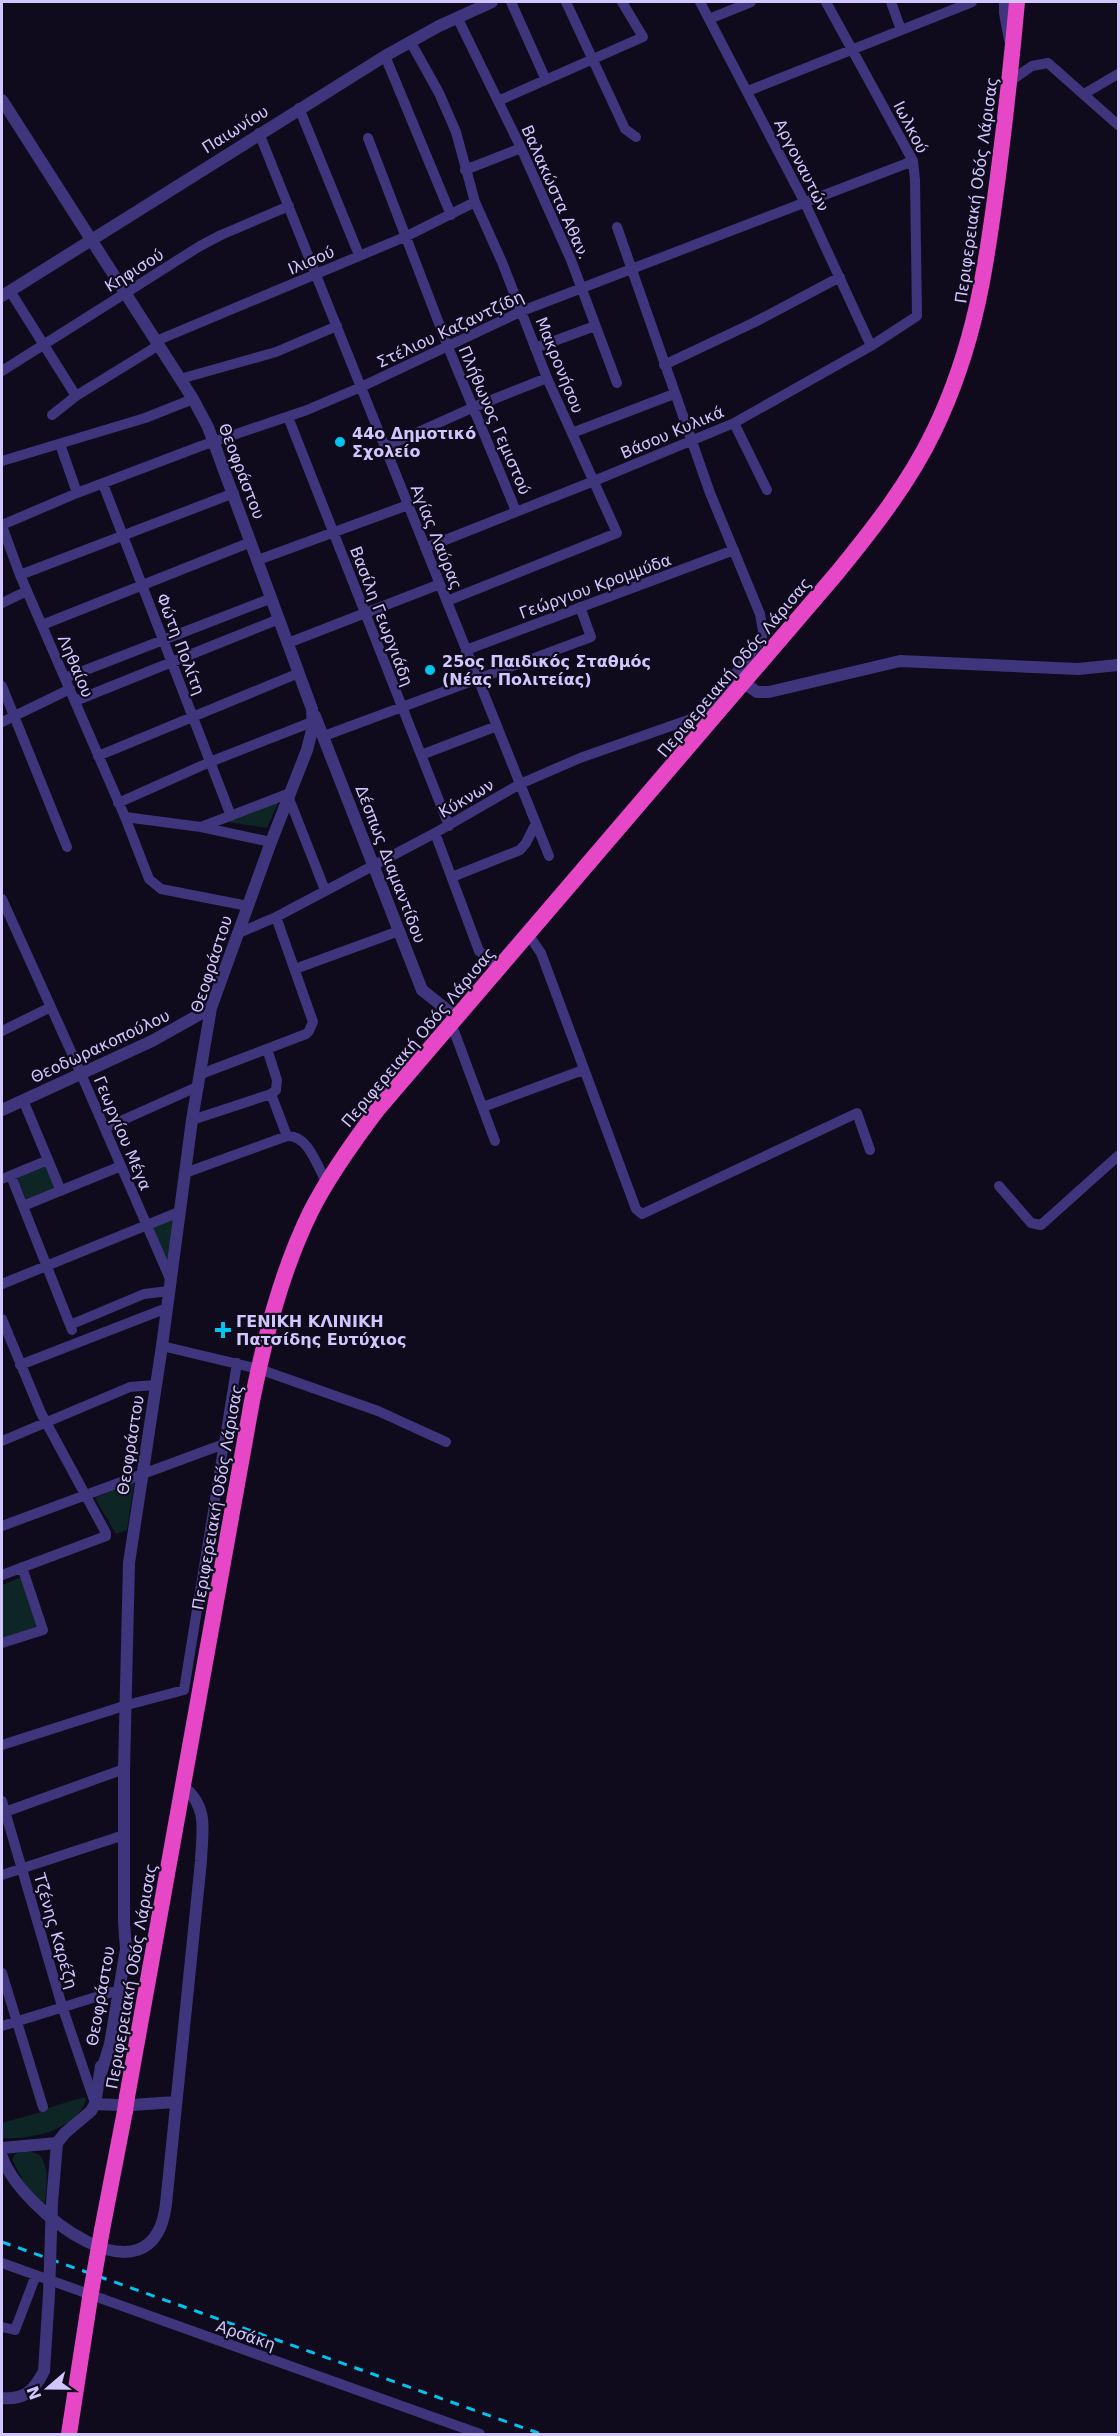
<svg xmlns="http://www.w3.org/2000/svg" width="1120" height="2436" font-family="'DejaVu Sans',sans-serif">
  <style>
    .green { fill: #0e2526 }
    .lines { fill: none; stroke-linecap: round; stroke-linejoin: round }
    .minor { stroke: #3e357c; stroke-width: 10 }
    .tertiary { stroke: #3e357c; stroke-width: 12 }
    .trunk { stroke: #e647c6; stroke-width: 16 }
    .rail { stroke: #00c5f1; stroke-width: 3; stroke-dasharray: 9 8; stroke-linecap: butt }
    .tertiary-bridge { stroke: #3e357c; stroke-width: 12 }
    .trunk-bridge { stroke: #e647c6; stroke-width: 16 }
    .poi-dot { fill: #00c5f1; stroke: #0f0b1c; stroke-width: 2 }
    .labels { text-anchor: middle; stroke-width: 4.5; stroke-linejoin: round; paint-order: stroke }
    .street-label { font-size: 16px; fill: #d2c6ff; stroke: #0f0b1c }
    .poi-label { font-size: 16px; font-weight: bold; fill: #d2c6ff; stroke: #0f0b1c; text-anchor: start }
  </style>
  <rect width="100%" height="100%" fill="#0f0b1c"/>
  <!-- green -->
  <path class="green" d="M280,798L267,828L228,822Z
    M46,1163L56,1187L26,1199L16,1175Z
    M174,1217L168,1261H167L151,1225Z
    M134,1482L127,1530L116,1534L95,1498Z
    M22,1577L38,1627L2,1639V1585Z
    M84,2097L86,2099C78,2130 30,2140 3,2138L2,2123L45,2111V2109Z
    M29,2151L40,2155C51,2171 46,2191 44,2209L29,2192L12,2159L15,2154Z"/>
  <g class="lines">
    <!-- minor -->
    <path class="minor" d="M511,2L546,80
      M566,2L625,129L636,137
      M700,2L805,203L871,346
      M891,2L901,30
      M1004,2V13L1009,40
      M457,17L521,148L571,260L617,383
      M709,19L751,2
      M410,41L439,93L456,132L475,202L502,262L547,378L617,533L447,601
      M385,56L451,215
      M1009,82L1032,66L1048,63L1118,125
      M748,91L972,2
      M1084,94L1118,74
      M498,101L643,37L622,2
      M299,108L359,255
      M259,133L549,856
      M368,138L448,347L516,511
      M465,170L521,148
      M10,291L76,396
      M156,341L407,236L475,202
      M535,348L595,326
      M664,365L755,322L840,277
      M2,371L200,246L221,235L289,206
      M180,379L276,352L337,326
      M52,415L76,396L159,345
      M288,417L449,826
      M734,423L767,490
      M572,433L674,394
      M60,444L77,493
      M385,447L474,407L547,378
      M2,461L145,418L193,399
      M103,484L231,816
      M2,525L77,493L201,446L307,410L361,387L522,311L913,161
      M2,526L20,575L125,817L149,879L161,889L248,906
      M425,548L594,481L734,423L871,346L917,316L915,180L913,161L826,2
      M258,560L408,505
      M20,575L234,493
      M2,603L27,591
      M42,625L251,542
      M288,643L440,584
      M466,650L734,550
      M65,678L272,598
      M2,686L67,847
      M75,701L279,619
      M2,722L70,689
      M324,736L591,637L580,607
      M421,755L497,726
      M98,756L299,673
      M288,796L325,890
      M118,803L210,762L312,722
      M125,817L201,827L271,842
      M201,827L290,793
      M435,833L479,951L499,967
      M452,877L520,850L526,843L536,823
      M2,899L78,1067L171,1281
      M239,933L276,917L435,833L520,784L580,758L688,720L704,711L731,679L762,638L763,631L760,614L710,493L617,227
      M528,934L541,953L636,1209L642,1214L857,1113L870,1150
      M295,969L399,931
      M451,1023L495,1141
      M2,1031L51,1007
      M201,1074L306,1034L309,1031L313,1022L276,917
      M271,1094L287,1136
      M23,1100L61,1191
      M483,1107L583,1070
      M192,1120L271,1094L276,1090L277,1080L267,1049
      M105,1128L199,1086
      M185,1173L287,1136C309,1135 317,1167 327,1183
      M11,1176L72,1330
      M2,1179L48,1160
      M999,1186L1031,1223L1041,1225L1118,1156
      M23,1206L121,1166
      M2,1284L179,1212
      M2,1319L41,1413L106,1533V1536L2,1575
      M70,1325L144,1294L169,1291
      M162,1346L259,1369L378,1411L446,1442
      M20,1365L167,1308
      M2,1441L130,1387L155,1385
      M2,1526L224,1444
      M2,1643L43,1630L22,1567
      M2,1745L127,1705L184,1690L237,1363
      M2,1801L62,2006L95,2103
      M5,1812L124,1769
      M2,1875L124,1835
      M2,1973L43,2107
      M2,2026L112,1992
      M2,2263L480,2434
      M2,2327L15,2330L36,2275"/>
    <!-- tertiary -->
    <path class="tertiary" d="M2,100L193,399L208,427L312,709L313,726L307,750L271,842L211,1008L192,1120L162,1346L129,1563L124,1769V1923L126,1949L110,2044L101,2073
      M2,296L385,56L439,26L492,2
      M744,683L757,692H769L900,661L1078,669L1118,665
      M315,716L422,990L456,1017
      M2,1110L152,1041L211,1008
      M95,2104L119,2105
      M132,2105L175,2102
      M2,2148L57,2143
      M2,2157C21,2211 153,2312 166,2204L201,1861C202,1831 209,1808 184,1787
      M52,2203L57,2143L65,2133L91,2111L95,2104L101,2066
      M2,2398C24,2400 34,2391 44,2371L49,2294"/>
    <!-- trunk -->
    <path class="trunk" d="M127,2097L252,1401C265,1337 281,1273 310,1213C328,1177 353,1142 378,1109L837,573C873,529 909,483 934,431C976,344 987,263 999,168C1006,113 1012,57 1017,2
      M102,2230L125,2111
      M69,2434L90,2298"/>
    <!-- rail -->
    <path class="rail" d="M2,2242L541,2434"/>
    <!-- tertiary-bridge -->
    <path class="tertiary-bridge" d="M49,2294L52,2203"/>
    <!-- trunk-bridge -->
    <path class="trunk-bridge" d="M125,2111L127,2097
      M90,2298L102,2230"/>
  </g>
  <!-- markers -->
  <g class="poi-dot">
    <circle cx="340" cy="442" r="6"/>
    <circle cx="430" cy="670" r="6"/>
    <path d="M220 1321h6v6h6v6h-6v6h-6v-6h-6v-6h6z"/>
  </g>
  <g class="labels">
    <!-- street labels -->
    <g class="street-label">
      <text transform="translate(911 127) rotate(63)" y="6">Ιωλκού</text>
      <text transform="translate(235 129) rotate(-32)" y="6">Παιωνίου</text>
      <text transform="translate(802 165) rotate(63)" y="6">Αργοναυτών</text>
      <text transform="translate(976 190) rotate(-82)" y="6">Περιφερειακή Οδός Λάρισας</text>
      <text transform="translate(556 192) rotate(66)" y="6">Βαλακώστα Αθαν.</text>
      <text transform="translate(311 260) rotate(-23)" y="6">Ιλισού</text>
      <text transform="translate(134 270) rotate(-32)" y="6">Κηφισού</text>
      <text transform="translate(450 329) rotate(-25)" y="6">Στέλιου Καζαντζίδη</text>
      <text transform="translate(560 365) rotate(68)" y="6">Μακρονήσου</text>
      <text transform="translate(495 420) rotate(67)" y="6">Πλήθωνος Γεμιστού</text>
      <text transform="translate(672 432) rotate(-23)" y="6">Βάσου Κυλικά</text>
      <text transform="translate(242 471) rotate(69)" y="6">Θεοφράστου</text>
      <text transform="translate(437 537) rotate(68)" y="6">Αγίας Λαύρας</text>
      <text transform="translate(595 586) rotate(-20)" y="6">Γεώργιου Κρομμύδα</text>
      <text transform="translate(382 616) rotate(69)" y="6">Βασίλη Γεωργιάδη</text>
      <text transform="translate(181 644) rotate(69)" y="6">Φώτη Πολίτη</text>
      <text transform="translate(76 666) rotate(67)" y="6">Ληθαίου</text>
      <text transform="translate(734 667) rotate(-50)" y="6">Περιφερειακή Οδός Λάρισας</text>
      <text transform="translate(466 798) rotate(-30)" y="6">Κύκνων</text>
      <text transform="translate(391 864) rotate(69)" y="6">Δέσπως Διαμαντίδου</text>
      <text transform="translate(211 964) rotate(-72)" y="6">Θεοφράστου</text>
      <text transform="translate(418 1037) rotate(-50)" y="6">Περιφερειακή Οδός Λάρισας</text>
      <text transform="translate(100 1046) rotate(-25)" y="6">Θεοδωρακοπούλου</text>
      <text transform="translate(123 1133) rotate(67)" y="6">Γεωργίου Μέγα</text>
      <text transform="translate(130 1445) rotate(-81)" y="6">Θεοφράστου</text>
      <text transform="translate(217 1497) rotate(-80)" y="6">Περιφερειακή Οδός Λάρισας</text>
      <text transform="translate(56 1931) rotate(74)" y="6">Τζένης Καρέζη</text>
      <text transform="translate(131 1976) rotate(-80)" y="6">Περιφερειακή Οδός Λάρισας</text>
      <text transform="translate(100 1996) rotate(-80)" y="6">Θεοφράστου</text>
      <text transform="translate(246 2335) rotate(19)" y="6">Αρσάκη</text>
    </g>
    <!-- poi labels -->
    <g class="poi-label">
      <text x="352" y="439">44ο Δημοτικό<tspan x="352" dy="18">Σχολείο</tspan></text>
      <text x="442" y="667">25ος Παιδικός Σταθμός<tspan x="442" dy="18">(Νέας Πολιτείας)</tspan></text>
      <text x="236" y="1327">ΓΕΝΙΚΗ ΚΛΙΝΙΚΗ<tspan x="236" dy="18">Πατσίδης Ευτύχιος</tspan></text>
    </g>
  </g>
  <!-- border -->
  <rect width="1120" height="2436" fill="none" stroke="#d2c6ff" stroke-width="6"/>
  <!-- north arrow -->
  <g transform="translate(48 2388) rotate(250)" stroke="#0f0b1c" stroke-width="4.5" paint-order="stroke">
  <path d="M0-4.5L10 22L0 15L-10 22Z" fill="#d2c6ff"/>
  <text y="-9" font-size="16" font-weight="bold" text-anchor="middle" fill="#d2c6ff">N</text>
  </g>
</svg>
